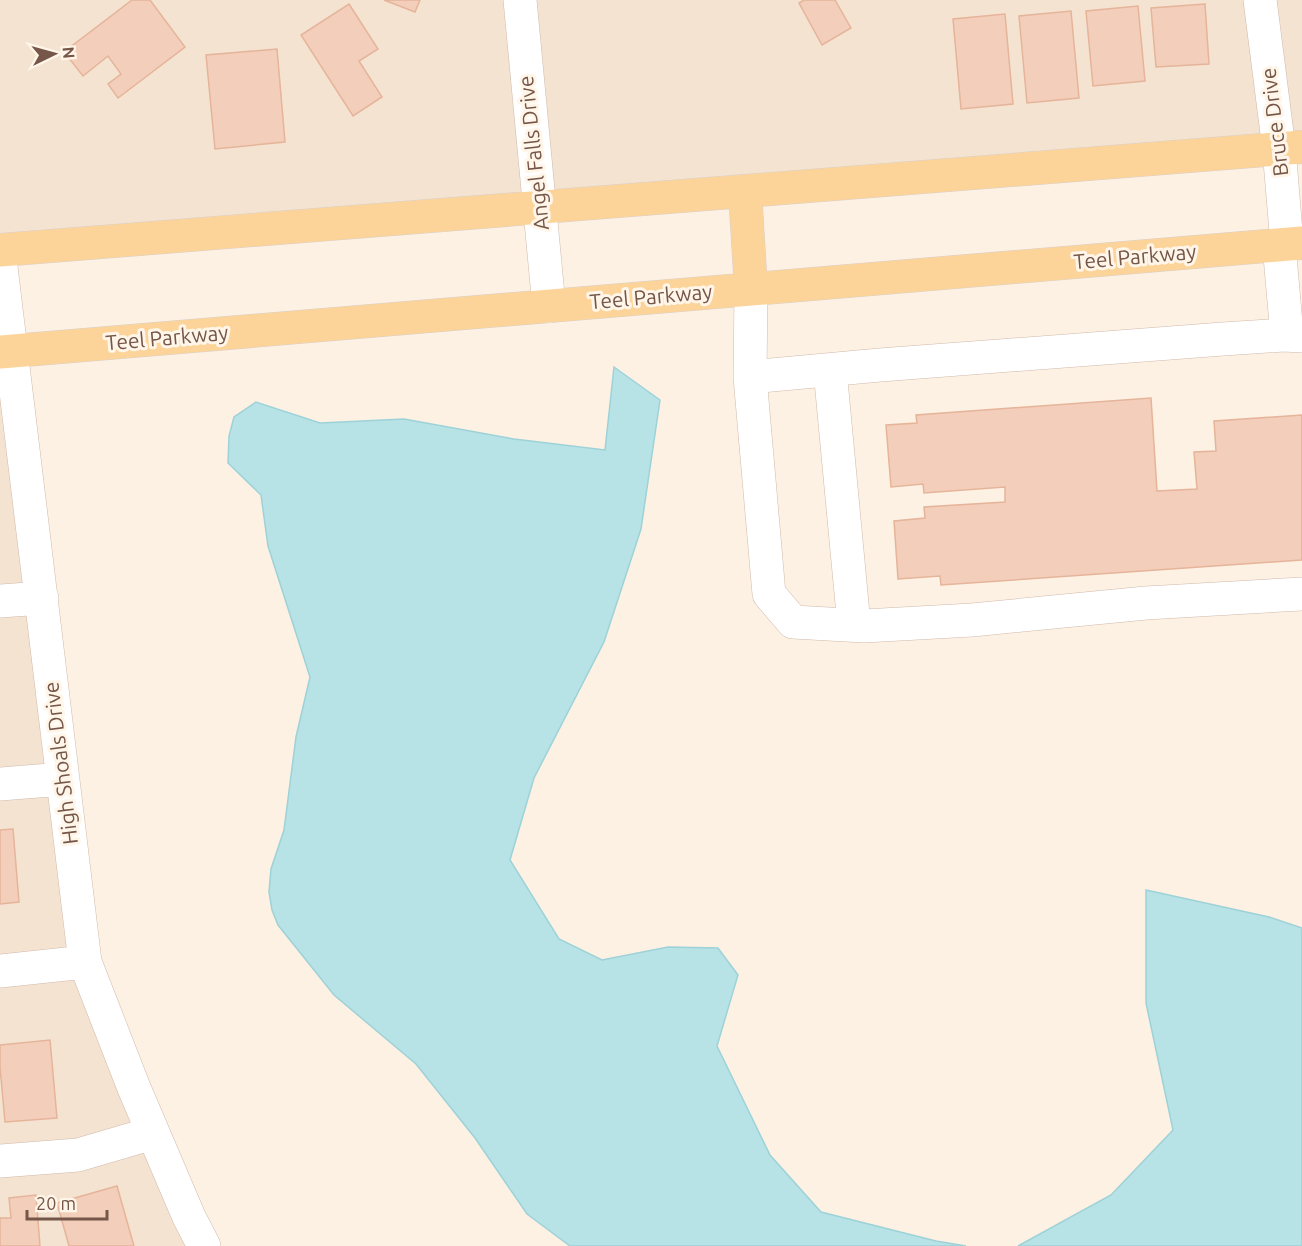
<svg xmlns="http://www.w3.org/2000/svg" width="1302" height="1246" font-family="Ubuntu,sans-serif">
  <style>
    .residential { fill: #f4e3d1 }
    .water { fill: #b7e2e6; stroke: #9dd2d8; stroke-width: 1.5 }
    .building { fill: #f3ceba; stroke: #e5b49a; stroke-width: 1.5 }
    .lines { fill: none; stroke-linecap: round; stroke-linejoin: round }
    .minor-casing { stroke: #d0baac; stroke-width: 34 }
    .major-casing { stroke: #d8d0cc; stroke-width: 34 }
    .minor { stroke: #fff; stroke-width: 33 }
    .major { stroke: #fcd49a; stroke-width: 33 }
    .labels { text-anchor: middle; stroke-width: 6; stroke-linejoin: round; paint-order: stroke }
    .street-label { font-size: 21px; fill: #755648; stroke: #fff6e9 }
  </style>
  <rect width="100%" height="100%" fill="#fdf1e3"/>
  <!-- residential -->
  <path class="residential" d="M0,0H1302V147L0,250Z
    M0,352L85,962L206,1246H0Z"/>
  <!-- water -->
  <path class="water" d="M614,367L660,400L641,529L604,642L534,778L510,860L559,939L602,960L668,947L718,948L738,975L717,1046L770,1155L821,1212L936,1241L966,1246H570L527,1214L475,1138L416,1064L334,995L278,925L272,910L269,892L271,869L284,830L296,737L310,677L268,546L261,495L228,463L229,436L234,417L256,402L320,423L404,419L514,439L605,450Z
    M1146,890L1269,917L1302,928V1246H1018L1111,1195L1173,1130L1146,1003Z"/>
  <!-- building -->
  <path class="building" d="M132,0H150L185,47L118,98L108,84L121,74L108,56L83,76L64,52Z
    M384,0H420L415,12Z
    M804,0H835L851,28L822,45L799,3Z
    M349,4L378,49L359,61L382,97L353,116L301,35Z
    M1205,4L1209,64L1156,67L1151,8Z
    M1138,6L1145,81L1093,86L1086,11Z
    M1071,11L1079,98L1027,103L1019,16Z
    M1005,14L1013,104L961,109L953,19Z
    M277,49L285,142L215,149L206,55Z
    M1151,398L1157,491L1197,489L1194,452L1216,451L1214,421L1302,415V560L941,585L940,576L898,579L894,521L925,518L924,507L1005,502V487L924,493L923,484L891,487L886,425L917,423L916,415Z
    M13,829L19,902L0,904V830Z
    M50,1040L57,1118L5,1122L0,1067V1045Z
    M117,1186L134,1246H69L57,1203Z
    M36,1195L40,1246H0V1218H11L9,1198Z"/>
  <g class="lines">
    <defs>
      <path id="minor" d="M520,0L549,306
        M1260,0L1279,149L1287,244
        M1279,245L1287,335
        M0,259L85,962L134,1088L189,1217L204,1246
        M751,289L750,377L769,594L793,622L864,626L972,620L1146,603L1302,594
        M830,370L854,625
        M750,377L880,365L1223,339L1284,335L1302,336
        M0,601L42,598
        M0,784L63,779
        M0,971L85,962
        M0,1161L78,1155L153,1133"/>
      <path id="major" d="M745,192L751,289
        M0,250L1302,147
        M0,352L1302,243"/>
    </defs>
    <!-- minor casing -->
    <use href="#minor" class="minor-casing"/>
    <!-- major casing -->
    <use href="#major" class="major-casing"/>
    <!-- minor -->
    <use href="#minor" class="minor"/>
    <!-- major -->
    <use href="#major" class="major"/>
  </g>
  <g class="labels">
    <!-- street labels -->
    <g class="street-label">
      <text transform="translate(1275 122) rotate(-97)" y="7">Bruce Drive</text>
      <text transform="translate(534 153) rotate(-96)" y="7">Angel Falls Drive</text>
      <text transform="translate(1135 257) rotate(-5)" y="7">Teel Parkway</text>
      <text transform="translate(651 297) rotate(-5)" y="7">Teel Parkway</text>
      <text transform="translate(167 338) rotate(-5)" y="7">Teel Parkway</text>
      <text transform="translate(61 763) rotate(-97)" y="7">High Shoals Drive</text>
    </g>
  </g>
  <!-- north arrow -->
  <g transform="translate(54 54) rotate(85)" stroke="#fff6e9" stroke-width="4.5" paint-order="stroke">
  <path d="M0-4.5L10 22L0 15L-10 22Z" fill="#755648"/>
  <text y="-9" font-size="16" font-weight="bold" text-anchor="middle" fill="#755648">N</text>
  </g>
  <!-- scale -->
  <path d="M27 1210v9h80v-9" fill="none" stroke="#755648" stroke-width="3"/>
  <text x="36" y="1210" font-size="18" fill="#755648" stroke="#fff6e9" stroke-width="4.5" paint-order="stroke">20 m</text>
</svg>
